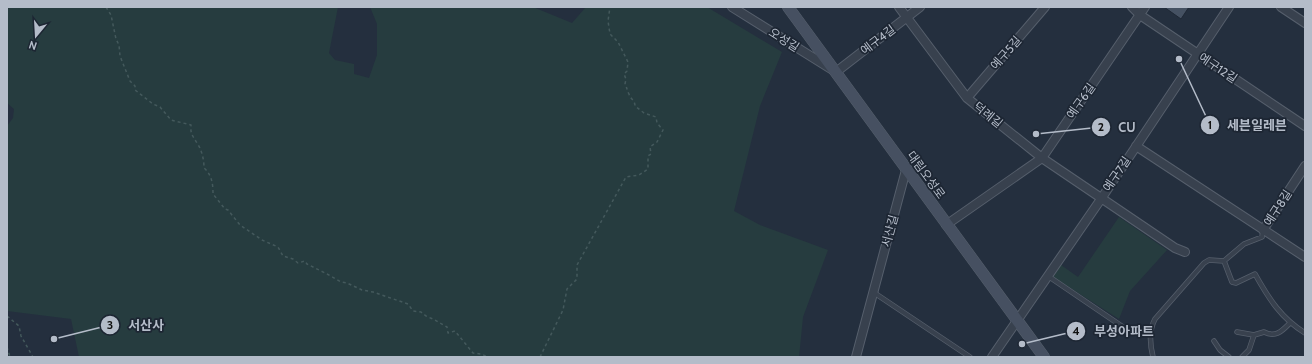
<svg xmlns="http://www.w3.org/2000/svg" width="1312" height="364" font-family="Cabin,'Noto Sans KR',sans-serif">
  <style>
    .green { fill: #263c3f }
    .building { fill: #455162; stroke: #1f2835 }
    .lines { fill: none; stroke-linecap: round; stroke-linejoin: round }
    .lane-casing { stroke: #565f6c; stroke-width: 5.5 }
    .street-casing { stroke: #565f6c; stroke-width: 10 }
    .secondary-casing { stroke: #565f6c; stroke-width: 12 }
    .path { stroke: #44595c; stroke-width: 1.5; stroke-dasharray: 3 3; stroke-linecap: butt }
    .lane { stroke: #38414e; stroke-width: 4 }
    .street { stroke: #38414e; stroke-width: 8 }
    .secondary { stroke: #465061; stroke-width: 11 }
    .labels { text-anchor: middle; stroke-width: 3.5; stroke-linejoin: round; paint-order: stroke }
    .street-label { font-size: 12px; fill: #b4bcc9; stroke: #1d2633 }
    .leader { fill: none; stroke: #b4bcc9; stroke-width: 1.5 }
    .callout-dot { fill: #b4bcc9; stroke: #1d2633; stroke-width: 1.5 }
    .mark-label { font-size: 12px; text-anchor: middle; font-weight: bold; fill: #111 }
    .callout-label { font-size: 13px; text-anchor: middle; font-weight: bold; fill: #b4bcc9; stroke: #1d2633; stroke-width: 3.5; stroke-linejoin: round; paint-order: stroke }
  </style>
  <rect width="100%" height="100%" fill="#242f3e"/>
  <!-- green -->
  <path class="green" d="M7,7H338L329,53L335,60L354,64V74L369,78L377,55V24L370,7H533L572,23L586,7H707L782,52L760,106L734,211L760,225L828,250L803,317L799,357H79L71,319L7,311V126L13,118L14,109L7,103Z
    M1119,217L1167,250L1130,291L1119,319L1053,277L1061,265L1078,277Z"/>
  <!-- building -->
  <path class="building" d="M1164,7H1189L1181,19Z"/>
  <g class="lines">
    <defs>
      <path id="lane" d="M1224,261L1232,282L1236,283L1255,274C1269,299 1281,318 1305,333
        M1048,276L1123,327
        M873,292L970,357
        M1237,332L1254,335L1264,332C1276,338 1282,331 1290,323
        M1214,341L1220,350L1229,357
        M1153,357C1150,345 1149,330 1155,319L1204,263L1209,260L1224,261L1244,244L1262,237L1263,230
        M1242,357L1249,350L1254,335"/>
      <path id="street" d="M732,7L836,72L920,7
        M899,7L967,98L1042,158L1175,248L1185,252
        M1132,7L1140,15L1305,126
        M1281,7L1305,23
        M967,98L1045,7
        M1136,146L1305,257
        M946,225L1042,158L1145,7
        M1263,230L1305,166
        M856,357L906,170
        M992,357L1101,199L1229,7"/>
      <path id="secondary" d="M788,7L1044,357"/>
    </defs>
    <!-- lane casing -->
    <use href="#lane" class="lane-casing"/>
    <!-- street casing -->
    <use href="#street" class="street-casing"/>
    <!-- secondary casing -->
    <use href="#secondary" class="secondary-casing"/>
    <!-- path -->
    <path class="path" d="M106,7L111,15L116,39L119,45L120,56L130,81L135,86V90L153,104L160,107L171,120L191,125C190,134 193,136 197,143C202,150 204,160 204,168C212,175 213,184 213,194L225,209L228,210L240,225L262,240L278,247L283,256L293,259L298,263L305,261L307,264L327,274L341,282L347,283L362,290L373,292L408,304L413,311L421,312L426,316L435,320L447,327L448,333L455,331L473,353L481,354L488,357
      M7,316L19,326L21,336L33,357
      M7,347L10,357
      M540,357L563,310L567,289L577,279V265L626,177L639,175L648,169V156L651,154L650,147L657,142L663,130L657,123L656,117L644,113L635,106C635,100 630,99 629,94C627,90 627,88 625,84L626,79L624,74L627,71L628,62L618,42L610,34L608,21L610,7"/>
    <!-- lane -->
    <use href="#lane" class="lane"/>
    <!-- street -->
    <use href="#street" class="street"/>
    <!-- secondary -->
    <use href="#secondary" class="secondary"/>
  </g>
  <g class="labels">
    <!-- street labels -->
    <g class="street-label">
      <text transform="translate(784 40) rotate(32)" y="4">오성길</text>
      <text transform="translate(878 40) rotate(-37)" y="4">예구4길</text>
      <text transform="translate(1006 53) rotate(-49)" y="4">예구5길</text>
      <text transform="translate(1218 68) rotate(34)" y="4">예구12길</text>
      <text transform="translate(1081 101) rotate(-55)" y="4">예구6길</text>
      <text transform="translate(988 115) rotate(39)" y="4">덕례길</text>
      <text transform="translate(1117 174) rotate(-56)" y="4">예구7길</text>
      <text transform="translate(926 175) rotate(54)" y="4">대림오성로</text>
      <text transform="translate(1278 208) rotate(-57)" y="4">예구8길</text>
      <text transform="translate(890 231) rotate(-75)" y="4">서산길</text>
    </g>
  </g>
  <!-- callouts -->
  <path class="leader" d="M1179 59L1210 125M1036 134L1101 127M54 339L110 325M1022 344L1076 331"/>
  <g class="callout-dot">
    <circle cx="1179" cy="59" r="4"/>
    <circle cx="1036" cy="134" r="4"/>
    <circle cx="54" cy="339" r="4"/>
    <circle cx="1022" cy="344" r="4"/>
    <circle cx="1210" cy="125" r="10"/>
    <circle cx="1101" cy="127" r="10"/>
    <circle cx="110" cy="325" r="10"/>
    <circle cx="1076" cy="331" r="10"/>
  </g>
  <g class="mark-label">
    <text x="1210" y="129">1</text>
    <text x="1101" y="131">2</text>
    <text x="110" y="329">3</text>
    <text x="1076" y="335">4</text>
  </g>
  <g class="callout-label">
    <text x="1257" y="130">세븐일레븐</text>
    <text x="1127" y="132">CU</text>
    <text x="146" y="330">서산사</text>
    <text x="1124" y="336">부성아파트</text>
  </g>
  <!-- border -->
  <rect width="1312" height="364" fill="none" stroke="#b4bcc9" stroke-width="16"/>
  <!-- north arrow -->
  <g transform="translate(36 36) rotate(198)" stroke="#1d2633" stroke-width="3" paint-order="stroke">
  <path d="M0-3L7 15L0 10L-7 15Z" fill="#b4bcc9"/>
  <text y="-6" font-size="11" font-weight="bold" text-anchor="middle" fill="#b4bcc9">N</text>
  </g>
</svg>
